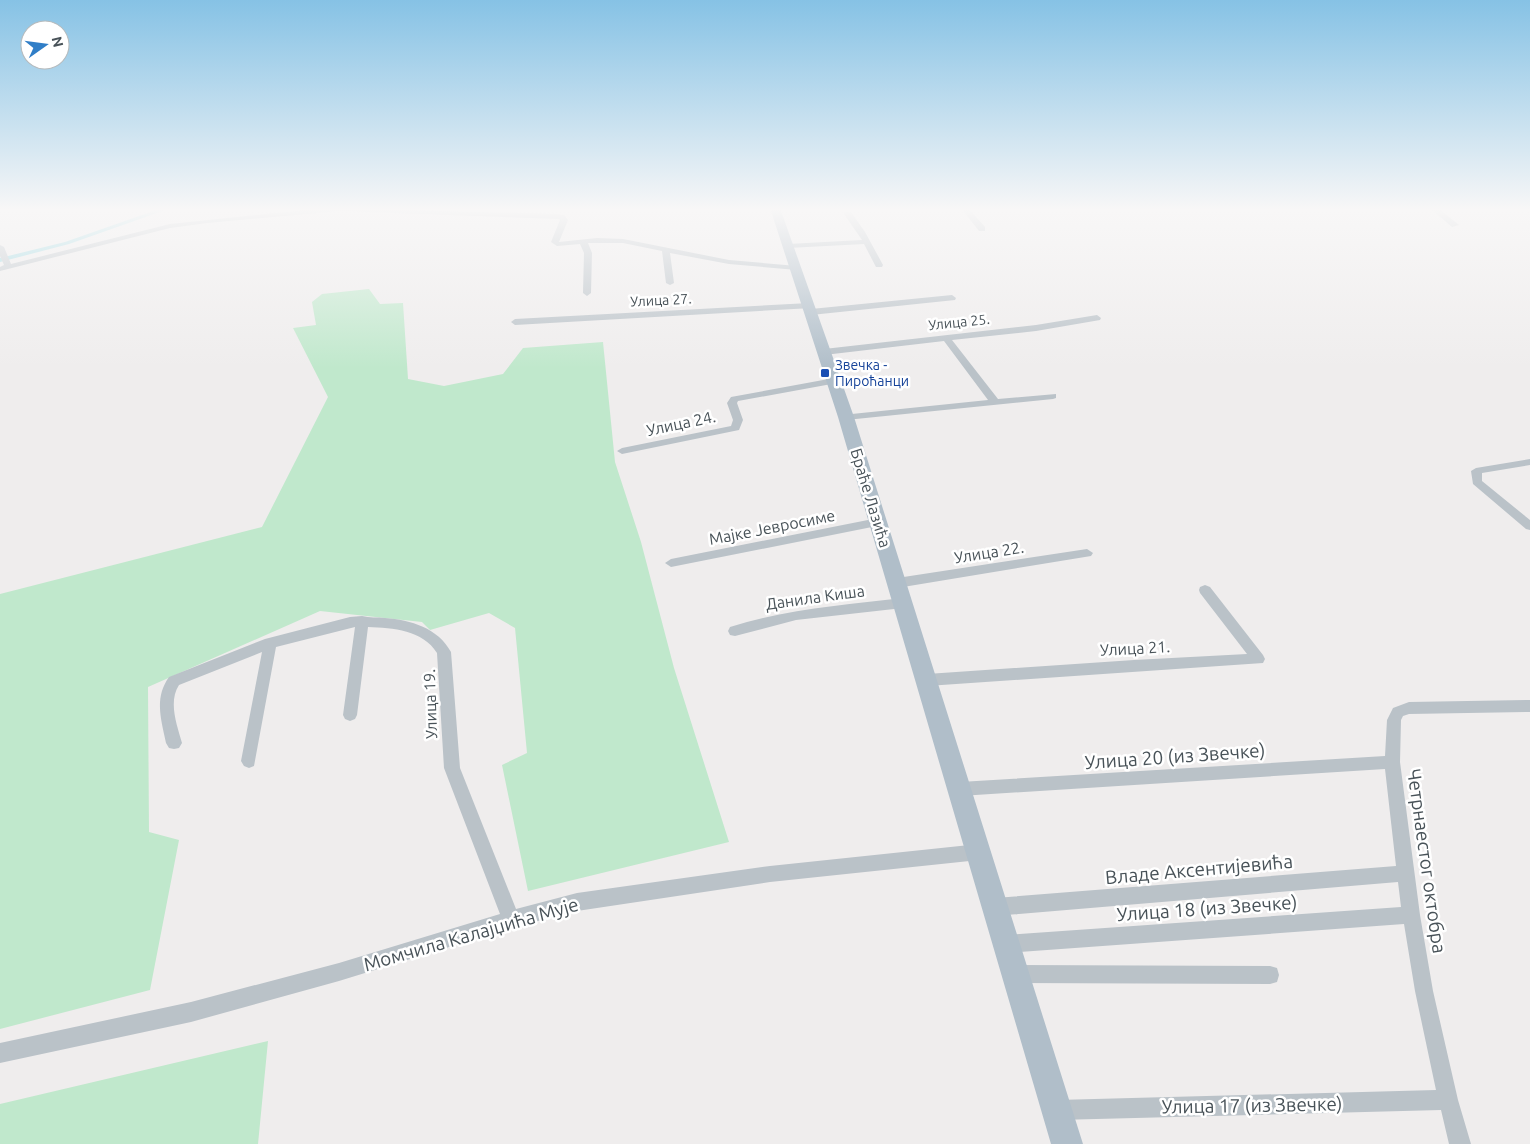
<svg xmlns="http://www.w3.org/2000/svg" width="1530" height="1144" font-family="Ubuntu,sans-serif">
  <style>
    .green { fill: #c0e8cc }
    .lines { fill: none; stroke-linecap: round; stroke-linejoin: round }
    .canal { fill: #93d6e0; fill-rule: evenodd }
    .street { fill: #bac2c8; fill-rule: evenodd }
    .primary { fill: #b0bec9; fill-rule: evenodd }
    .transit-dot { fill: #1a4fb4; stroke: #fff; stroke-width: 2 }
    .labels { text-anchor: middle; stroke-width: 5; stroke-linejoin: round; paint-order: stroke }
    .far-street-label { font-size: 14px; fill: #485258; stroke: #fff }
    .far-transit-label { font-size: 14px; fill: #164399; stroke: #fff; text-anchor: start }
    .street-label { font-size: 16px; fill: #485258; stroke: #fff }
    .near-street-label { font-size: 19px; fill: #485258; stroke: #fff }
  </style>
  <rect width="100%" height="100%" fill="#efeded"/>
  <!-- green -->
  <path class="green" d="M369,289L380,304L403,303L408,379L444,386L503,374L523,348L603,342L615,462L641,542L674,668L729,842L528,891L502,765L527,753L515,628L489,613L430,630L422,622L320,611L148,687L149,832L179,840L150,990L0,1029V594L262,527L328,397L293,328L316,325L312,302L322,294Z
    M268,1041L258,1144H0V1104Z"/>
  <g class="lines">
    <!-- canal -->
    <path class="canal" d="M162,208H171L69,244L0,262V258L65,242Z"/>
    <!-- street -->
    <path class="street" d="M325,208L556,214L564,215L568,220L559,242L597,238L623,239L729,260L797,266L801,268L797,270L729,264L670,253L674,283L670,285L666,283L662,251L623,243H588L592,253L591,293L587,296L583,293L584,253L580,244L557,246L551,242L560,220L559,219L340,211L207,223L170,228L0,271V267L4,265L0,256V245L4,247L11,264L170,224Z
      M961,208H968L985,227V231H979Z
      M1430,208H1438L1459,225L1452,227Z
      M845,212H851L865,232L883,265L882,267H876L864,244L788,248L784,246L788,244L862,240L844,214Z
      M952,295L956,298L955,300L811,315L807,312L811,309Z
      M809,303L813,306L812,308L515,325L511,322L515,319Z
      M1097,315L1101,318L1100,320L1036,331L952,340L998,399L1056,394V398L1053,399L846,420L841,417L842,415L988,400L944,341L824,355L819,352L824,349L1036,325Z
      M834,378L839,381L837,383L738,401L737,403L743,420L739,430L622,454L617,451L622,448L731,426L733,420L727,403L731,397Z
      M1530,459V465L1482,473V481L1530,520V530L1526,529L1473,484L1471,471L1476,468Z
      M878,518L884,522L882,525L671,567L665,563L671,559Z
      M1087,549L1093,553L1091,556L897,588L893,586L891,583L893,580L897,578Z
      M1205,585L1210,587L1263,655L1265,659L1263,663L927,686L922,684L920,680L922,676L927,674L1134,660L1247,654L1200,593L1199,590L1200,587Z
      M903,598L908,600L909,603L908,606L903,608L796,620L735,636L730,635L728,631L730,627C787,609 844,605 903,598Z
      M362,616C370,618 377,617 385,618C411,620 438,628 451,652L460,768L516,909L577,893L770,866L979,844L985,846L987,852L985,858L979,860L770,882L577,911L511,928L339,981L191,1022L0,1063V1043L191,1002L339,963L500,914L444,768L437,653C423,630 393,628 368,627L357,715L355,719L350,721L345,719L343,715L355,627L276,647L254,766L249,768L244,766L241,761L262,652L179,685C168,702 177,725 182,743L179,748L174,749L169,748L166,743C161,719 154,698 169,677L265,639L350,617Z
      M1530,700V712L1409,714L1403,716L1401,720L1400,762L1420,915L1433,991L1458,1100L1471,1144H1449L1441,1110L1057,1120L1050,1117L1047,1110L1050,1103L1057,1100L1436,1090L1415,991L1404,924L1007,953L1001,950L998,944L1001,938L1007,935L1401,907L1398,882L995,916L989,913L986,907L989,901L995,898L1396,866L1385,769L960,796L954,794L952,789L954,784L960,782L1385,756L1387,720L1393,708L1409,702Z
      M1016,965L1270,966L1277,968L1279,975L1277,982L1270,984L1016,983L1009,981L1007,974L1009,967Z"/>
    <!-- primary -->
    <path class="primary" d="M770,208H780L854,417L1083,1144H1051L838,417Z"/>
  </g>
  <!-- sky -->
  <linearGradient id="sky" x2="0" y2="1"><stop stop-color="#86c2e5"/><stop offset="0.57" stop-color="#f8f7f7"/><stop offset="1" stop-color="#f8f7f7" stop-opacity="0"/></linearGradient>
  <rect width="1530" height="368" fill="url(#sky)"/>
  <!-- markers -->
  <rect class="transit-dot" x="820" y="368" width="10" height="10" rx="2.5"/>
  <g class="labels">
    <!-- far-street labels -->
    <g class="far-street-label">
      <text transform="translate(661 300) rotate(-3)" y="5">Улица 27.</text>
      <text transform="translate(959 322) rotate(-6)" y="5">Улица 25.</text>
    </g>
    <!-- far-transit labels -->
    <g class="far-transit-label">
      <text x="835" y="370">Звечка -<tspan x="835" dy="16">Пироћанци</tspan></text>
    </g>
    <!-- street labels -->
    <g class="street-label">
      <text transform="translate(681 423) rotate(-12)" y="6">Улица 24.</text>
      <text transform="translate(871 498) rotate(73)" y="6">Браће Лазића</text>
      <text transform="translate(772 527) rotate(-11)" y="6">Мајке Јевросиме</text>
      <text transform="translate(989 552) rotate(-9)" y="6">Улица 22.</text>
      <text transform="translate(815 597) rotate(-8)" y="6">Данила Киша</text>
      <text transform="translate(1135 648) rotate(-3)" y="6">Улица 21.</text>
      <text transform="translate(430 704) rotate(-92)" y="6">Улица 19.</text>
    </g>
    <!-- near-street labels -->
    <g class="near-street-label">
      <text transform="translate(1175 756) rotate(-4)" y="7">Улица 20 (из Звечке)</text>
      <text transform="translate(1427 861) rotate(82)" y="7">Четрнаестог октобра</text>
      <text transform="translate(1199 869) rotate(-5)" y="7">Владе Аксентијевића</text>
      <text transform="translate(1207 908) rotate(-4)" y="7">Улица 18 (из Звечке)</text>
      <text transform="translate(471 934) rotate(-16)" y="7">Момчила Калајџића Мује</text>
      <text transform="translate(1252 1105) rotate(-1)" y="7">Улица 17 (из Звечке)</text>
    </g>
  </g>
  <!-- north arrow -->
  <g transform="translate(45 45) rotate(76)"><circle r="24" fill="#ffffff" stroke="#b6babc"/>
  <path d="M0-4L9 19L0 12L-9 19Z" fill="#307ec7"/>
  <text y="-8" font-size="14" font-weight="bold" text-anchor="middle" fill="#485258">N</text>
  </g>
</svg>
